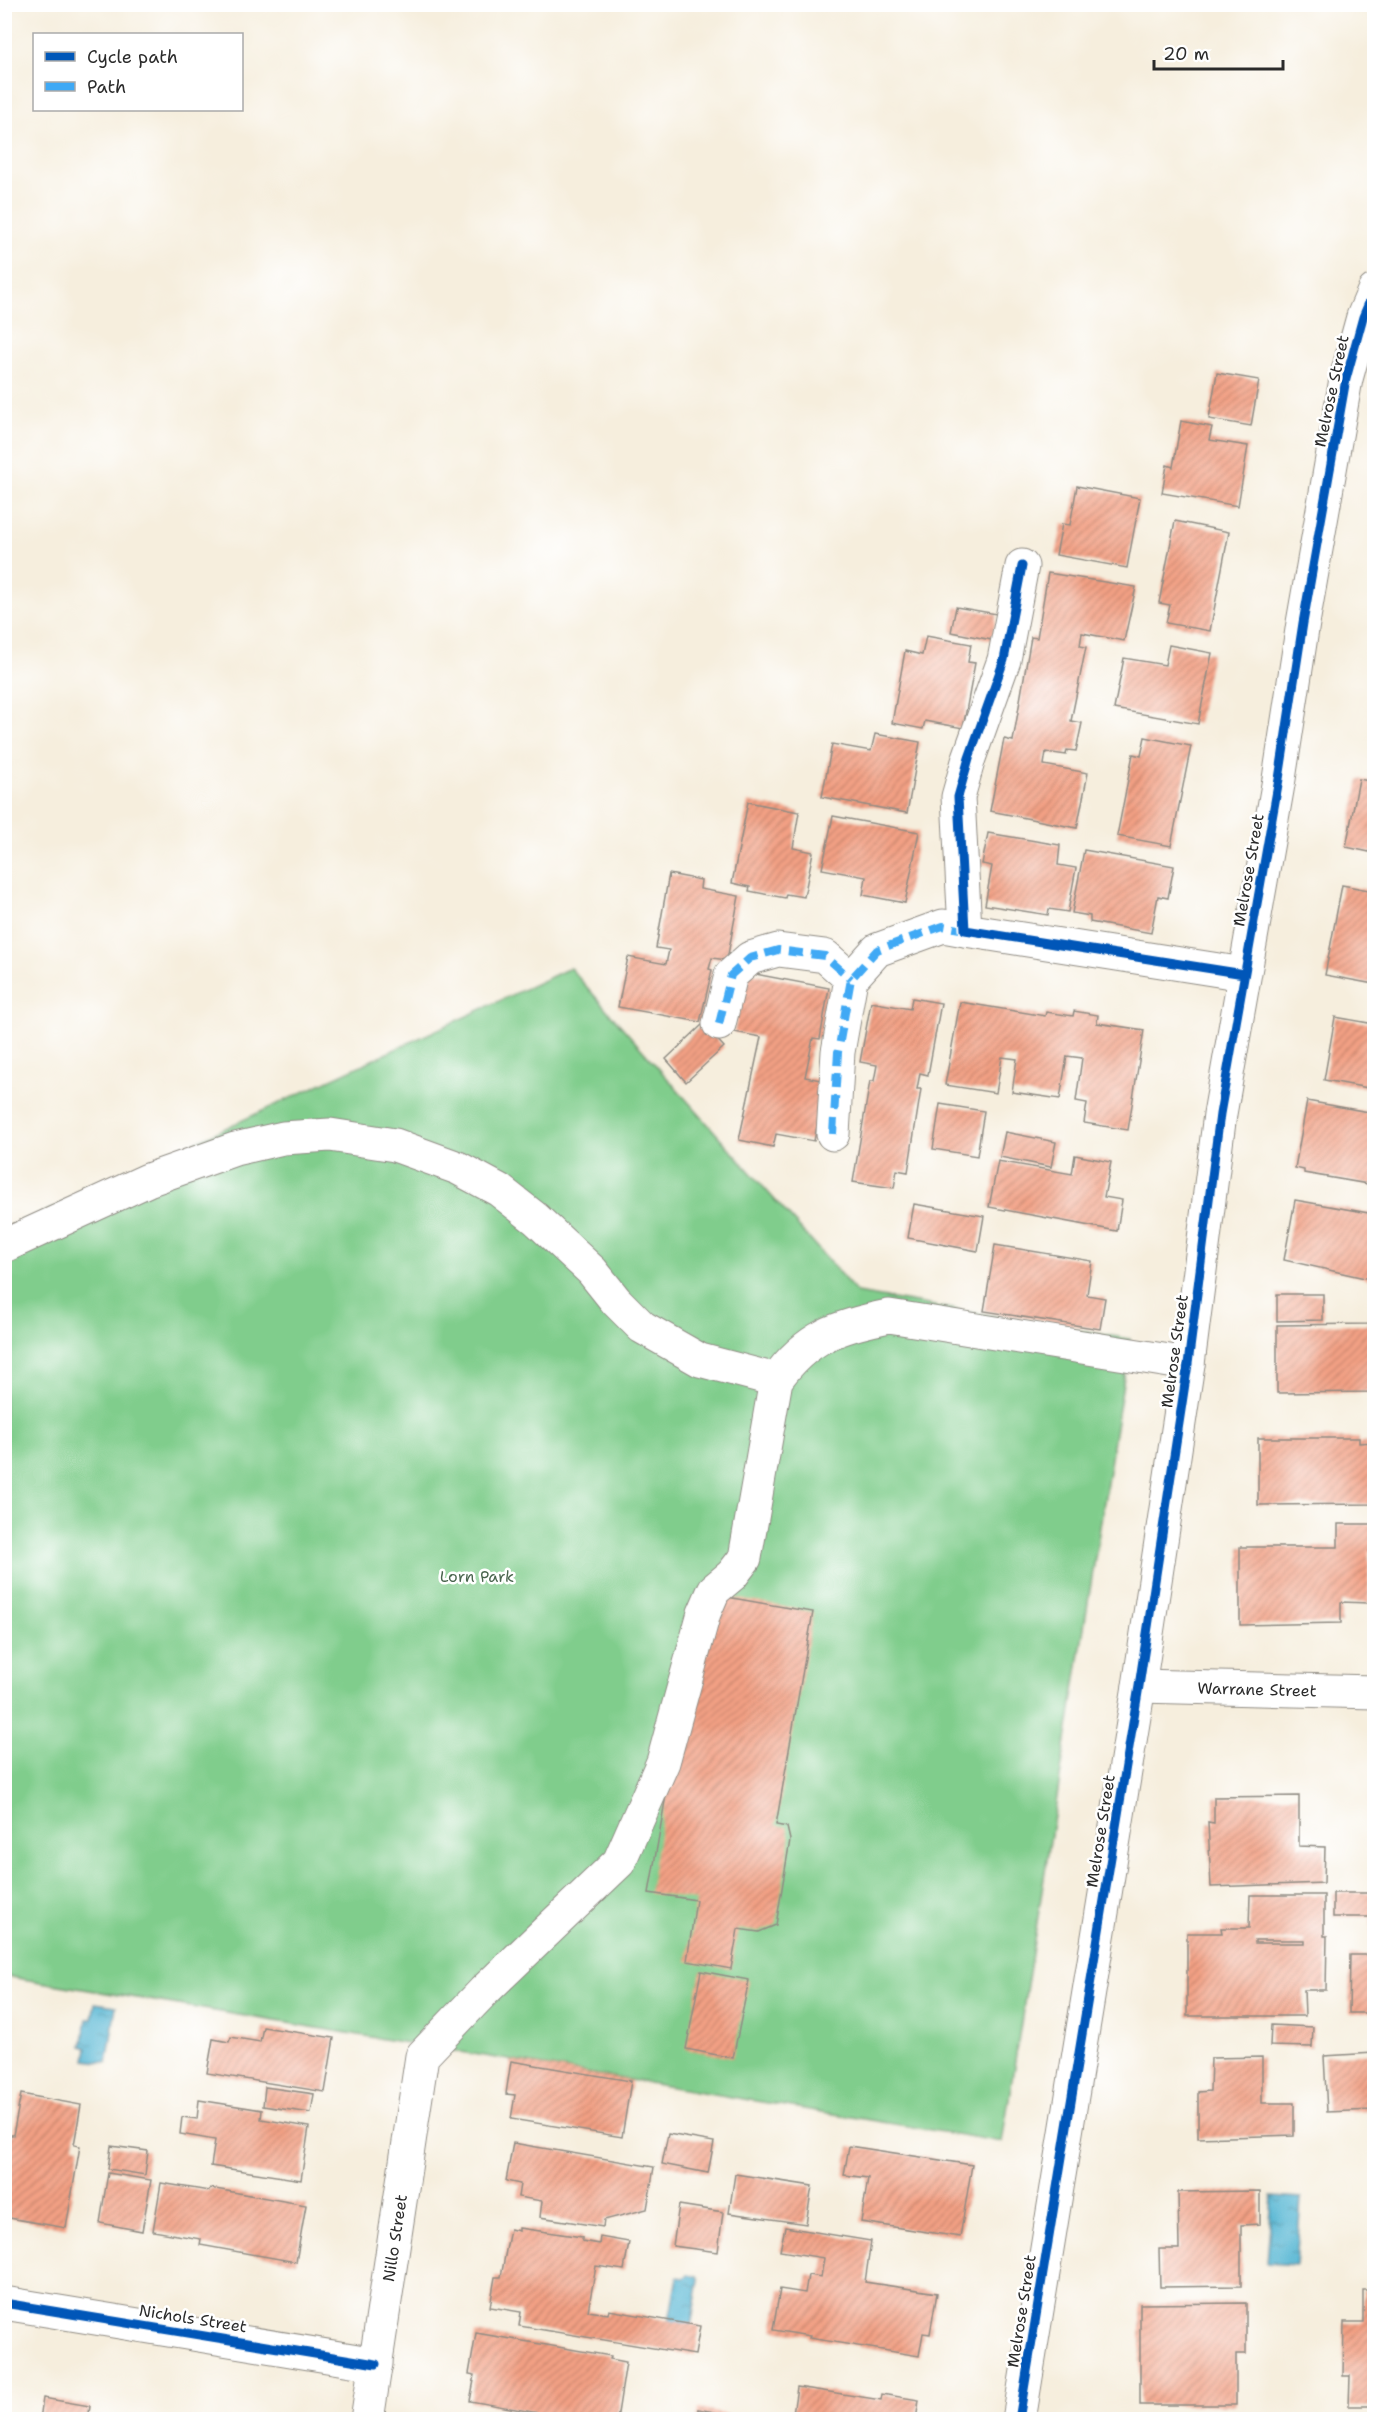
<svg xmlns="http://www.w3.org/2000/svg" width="1379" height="2424" font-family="'Shantell Sans',sans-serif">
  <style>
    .park { fill: #80cd8c; stroke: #567c5c; stroke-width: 1.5 }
    .water { fill: url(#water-ripples); stroke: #40707f; stroke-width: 1.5 }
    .building { fill: url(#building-hatch); fill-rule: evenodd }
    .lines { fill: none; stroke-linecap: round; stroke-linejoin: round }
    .minor-casing { stroke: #908c84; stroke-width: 35 }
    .minor { stroke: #fff; stroke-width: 33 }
    .quiet { stroke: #3fa9f5; stroke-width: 8; stroke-dasharray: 15 8; stroke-linecap: butt }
    .cycleway-casing { stroke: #fff; stroke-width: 13 }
    .cycleway { stroke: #0057b8; stroke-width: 9 }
    .labels { text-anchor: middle; stroke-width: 5; stroke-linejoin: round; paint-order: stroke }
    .street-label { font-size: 16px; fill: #2b2b2b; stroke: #fff }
    .park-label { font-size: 16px; fill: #49644d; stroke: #fff }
  </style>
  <defs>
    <pattern id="water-ripples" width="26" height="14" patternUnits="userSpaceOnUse" patternTransform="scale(1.5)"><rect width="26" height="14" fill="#54b6d3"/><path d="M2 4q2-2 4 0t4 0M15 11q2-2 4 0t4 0" fill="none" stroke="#4694ab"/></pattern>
    <pattern id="building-hatch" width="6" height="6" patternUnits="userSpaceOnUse" patternTransform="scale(1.5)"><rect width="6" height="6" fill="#f3a084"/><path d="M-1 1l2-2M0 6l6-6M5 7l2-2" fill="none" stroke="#c5836c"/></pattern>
  </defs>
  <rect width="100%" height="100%" fill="#fff"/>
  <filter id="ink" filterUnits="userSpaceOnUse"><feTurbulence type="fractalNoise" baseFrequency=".0167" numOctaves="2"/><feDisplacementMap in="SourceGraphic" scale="12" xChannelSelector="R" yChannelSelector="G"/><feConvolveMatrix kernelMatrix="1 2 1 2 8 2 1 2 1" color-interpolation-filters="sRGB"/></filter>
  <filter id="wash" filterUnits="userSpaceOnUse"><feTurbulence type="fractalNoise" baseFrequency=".008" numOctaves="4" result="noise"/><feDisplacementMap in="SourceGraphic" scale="24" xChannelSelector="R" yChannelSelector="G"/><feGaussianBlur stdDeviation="1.35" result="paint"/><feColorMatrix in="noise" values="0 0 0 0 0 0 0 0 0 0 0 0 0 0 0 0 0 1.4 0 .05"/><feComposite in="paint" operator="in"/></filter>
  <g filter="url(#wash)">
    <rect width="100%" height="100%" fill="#f6eedd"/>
    <!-- park -->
    <path class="park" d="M570,968L857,1293L1130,1339L1002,2142L5,1976L4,1231Z"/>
    <!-- water -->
    <path class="water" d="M95,2003L116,2006L107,2063L85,2060L87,2048L82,2046L87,2019H92Z
      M1272,2196L1301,2198L1296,2265L1267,2263Z
      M688,2274L697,2276L699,2280L690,2331L668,2327L677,2277L685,2278Z"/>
    <g id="blocks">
      <!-- building -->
      <path class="building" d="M1217,373L1259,380L1251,426L1209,419Z
        M1181,421L1212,427L1209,440L1248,446L1238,506L1162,493L1167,465L1173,467Z
        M1077,486L1140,498L1127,568L1056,555L1062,524L1070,525Z
        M1175,521L1229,532L1210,631L1166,623L1170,605L1159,603Z
        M1048,573L1136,587L1124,641L1082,633L1080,646L1086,647L1071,721L1082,723L1076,751L1067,750L1066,755L1046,752L1044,765L1088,773L1077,828L990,811L1004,739L1013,741L1031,637L1037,638Z
        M956,607L997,614L992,640L951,632Z
        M926,636L971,644L968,662L975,663L963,728L925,721L923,729L892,723L905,651L922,655Z
        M1169,645L1212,653L1198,724L1114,709L1124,658L1165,665Z
        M875,734L920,742L907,813L822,797L832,744L871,751Z
        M1145,737L1191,746L1171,846L1117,836L1133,754L1141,756Z
        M1359,779L1374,782V853L1346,847Z
        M748,802L799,812L793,848L813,852L804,897L786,894L785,898L749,891L750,887L732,883Z
        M833,816L919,832L905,903L863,895L866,877L822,869Z
        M988,833L1060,845L1058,865L1076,868L1068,912L1049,909L1048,915L985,905L992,866L982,864Z
        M1084,850L1174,866L1168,898L1158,896L1151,933L1090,922V916L1072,913Z
        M669,874L701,880L700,889L739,896L727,960L712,958L709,969L712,970L700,1022L618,1007L628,957L666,964L669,950L656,948Z
        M1342,885L1374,891V984L1325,975Z
        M745,972L829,988L820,1039L813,1038L805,1077L826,1081L814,1141L776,1134L773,1147L739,1140L761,1037L734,1032Z
        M912,998L941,1003L928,1075L920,1073L917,1089H921L908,1172L897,1170L894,1188L853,1182L870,1081H874L877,1065L860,1062L871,1002L910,1009Z
        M960,1002L1045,1016L1046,1012L1073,1016L1074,1011L1098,1015L1097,1023L1144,1030L1128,1130L1084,1123L1087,1103L1076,1101L1082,1058L1067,1056L1060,1099L1012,1092L1017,1059L1002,1057L996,1093L945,1085Z
        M1335,1017L1374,1024V1089L1324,1080Z
        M703,1024L724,1047L686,1082L666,1059Z
        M1307,1101L1374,1113V1185L1304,1173V1170L1295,1168Z
        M940,1104L984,1111L977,1156L933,1149Z
        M1005,1132L1056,1142L1051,1167L1000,1157Z
        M1075,1155L1111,1162L1104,1197L1122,1200L1117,1231L989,1207L998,1161L1072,1174Z
        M1295,1200L1374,1214V1280L1284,1260Z
        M914,1204L984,1216L978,1251L908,1238Z
        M995,1245L1092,1261L1087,1295L1105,1298L1100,1329L984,1311Z
        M1277,1294H1323V1320L1277,1321Z
        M1369,1312H1374V1392L1277,1393V1325L1369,1324Z
        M1258,1438H1359V1443L1374,1442V1504L1258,1505Z
        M1338,1524H1374V1551H1369V1603L1341,1602V1623L1240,1625V1547H1338Z
        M721,1596L813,1612L776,1825L787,1827L790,1840L776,1925L759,1932L738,1929L731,1969L687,1961L696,1900L649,1893L680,1715Z
        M1299,1796V1846L1325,1847L1324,1883L1211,1887L1208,1822L1214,1823V1797Z
        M1333,1893H1374V2013H1349L1350,1955H1371V1917H1333Z
        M1250,1895H1324V1936H1327L1326,1990H1304L1305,2016H1187V1933H1222L1221,1928H1249ZM1255,1940H1305V1943H1255Z
        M701,1971L749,1980L733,2058L686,2049Z
        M1271,2025L1313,2027L1312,2047L1270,2046Z
        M263,2027L334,2038L325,2092L207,2073L213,2039L229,2042L231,2037L260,2042Z
        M1374,2053V2110L1327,2112L1324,2056Z
        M1262,2057V2103H1294V2135L1198,2138V2092L1210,2091L1211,2058Z
        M511,2061L631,2081L622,2137L511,2119L515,2095L506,2094Z
        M265,2087L314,2094L311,2113L263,2106Z
        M21,2094L81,2105L74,2145L80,2146L66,2228L4,2217V2164L10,2135H13Z
        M199,2100L262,2110L261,2119L309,2127L301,2180L211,2166L215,2140L180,2134L182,2117L197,2119Z
        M668,2134L714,2142L708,2173L662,2164Z
        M513,2143L654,2167L647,2209L604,2220L603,2227L540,2217L542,2201L518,2197L520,2184L506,2181Z
        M111,2146L148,2151L145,2175L108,2169Z
        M849,2146L972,2165L960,2237L861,2222L868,2178L844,2175Z
        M108,2173L151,2180L142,2231L100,2223Z
        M735,2174L812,2186L806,2224L729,2213Z
        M161,2183L209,2191L210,2188L306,2205L296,2262L200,2245L201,2239L153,2231Z
        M1260,2191V2224L1241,2225V2286L1160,2287L1159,2249H1179L1178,2192Z
        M679,2205L723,2212L718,2252L673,2246Z
        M785,2227L871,2241L865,2282L937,2293L930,2334L923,2333L919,2356L809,2338L810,2336L773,2330L780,2289L805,2293L808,2275L821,2277L824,2258L780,2251Z
        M519,2228L582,2237V2241L599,2244L600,2237L629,2242L624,2270L596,2266L588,2311L608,2314L609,2310L700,2326L695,2355L519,2326L521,2312L490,2307L495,2277H501L510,2229L519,2231Z
        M1363,2290H1374V2406H1349L1350,2376H1343L1344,2322H1363Z
        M1246,2303V2354H1236V2405H1140V2304Z
        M476,2333L611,2356L610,2359L626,2362L617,2420H578L470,2401L475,2375L469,2374Z
        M797,2387L881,2400L882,2394L919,2400L916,2420H792Z
        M43,2398L90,2406L88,2420H40Z
        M698,2409L740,2417L739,2420H696Z"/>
    </g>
  </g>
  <g filter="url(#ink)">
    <use href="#blocks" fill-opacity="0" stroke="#908c84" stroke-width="1.5"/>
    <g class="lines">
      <defs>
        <g id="minor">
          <path d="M1022,566L1004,660L969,758L958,797L965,930L1244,974"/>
          <path d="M719,1024L731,975L750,958L778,950L825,956L851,979"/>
          <path d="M833,1134L838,1052L851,979L877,950L943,926L965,930"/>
          <path d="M4,1246L148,1180L235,1149L283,1138L330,1135L395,1145L458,1168L499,1190L536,1219L592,1271L616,1301L642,1327L700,1360L776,1380"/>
          <path id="s1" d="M1139,1686L1374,1692"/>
          <path d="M4,2303L376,2364"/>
          <path id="s2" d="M367,2420L422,2056L484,1991L619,1862L663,1762L704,1613L714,1590L732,1575L745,1558L776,1380C807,1336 839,1326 889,1316L1188,1364"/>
          <path d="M1019,2420L1139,1686L1188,1364L1220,1114L1279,779L1303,623L1346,379L1363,317L1374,291"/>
        </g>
      </defs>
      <!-- minor casing -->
      <use href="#minor" class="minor-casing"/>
      <!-- minor -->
      <use href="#minor" class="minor"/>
      <!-- quiet -->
      <path class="quiet" d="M719,1024L731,975L750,958L778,950L825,956L851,979
        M833,1134L838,1052L851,979L877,950L943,926L965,930"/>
      <defs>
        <path id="cycleway" d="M1022,566L1004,660L969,758L958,797L965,930L1244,974
          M4,2303L376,2364
          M1019,2420L1139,1686L1188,1364L1220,1114L1279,779L1303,623L1346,379L1363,317L1374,291"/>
      </defs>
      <!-- cycleway casing -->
      <use href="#cycleway" class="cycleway-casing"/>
      <!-- cycleway -->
      <use href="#cycleway" class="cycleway"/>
    </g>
  </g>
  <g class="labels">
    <!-- street labels -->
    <g class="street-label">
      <text transform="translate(1331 391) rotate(-78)" y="6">Melrose Street</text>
      <text transform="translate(1248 870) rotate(-80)" y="6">Melrose Street</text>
      <text transform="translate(1174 1351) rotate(-82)" y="6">Melrose Street</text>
      <text dy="6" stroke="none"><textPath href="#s1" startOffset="118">Warrane Street</textPath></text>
      <text transform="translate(1100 1831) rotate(-81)" y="6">Melrose Street</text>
      <text dy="6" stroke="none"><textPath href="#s2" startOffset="184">Nillo Street</textPath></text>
      <text transform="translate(1021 2311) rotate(-81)" y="6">Melrose Street</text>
      <text transform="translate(193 2318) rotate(9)" y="6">Nichols Street</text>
    </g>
    <!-- park labels -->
    <g class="park-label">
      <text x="477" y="1582">Lorn Park</text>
    </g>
  </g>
  <!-- margin -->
  <rect width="1379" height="2424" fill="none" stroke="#fff" stroke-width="24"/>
  <!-- legend -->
  <rect x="33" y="33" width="210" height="78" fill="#ffffff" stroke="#aaaaaa" stroke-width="1.5"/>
  <rect x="45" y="52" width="30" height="9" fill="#0057b8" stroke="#aaaaaa" stroke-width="1.5"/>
  <text x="87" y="63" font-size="18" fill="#2b2b2b">Cycle path</text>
  <rect x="45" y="82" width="30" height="9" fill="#3fa9f5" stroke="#aaaaaa" stroke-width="1.5"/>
  <text x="87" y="93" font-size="18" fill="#2b2b2b">Path</text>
  <!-- scale -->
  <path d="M1154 60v9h129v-9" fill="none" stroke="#2b2b2b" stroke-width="3"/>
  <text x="1163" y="60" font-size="18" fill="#2b2b2b" stroke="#ffffff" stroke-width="4.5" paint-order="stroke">20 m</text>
</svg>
